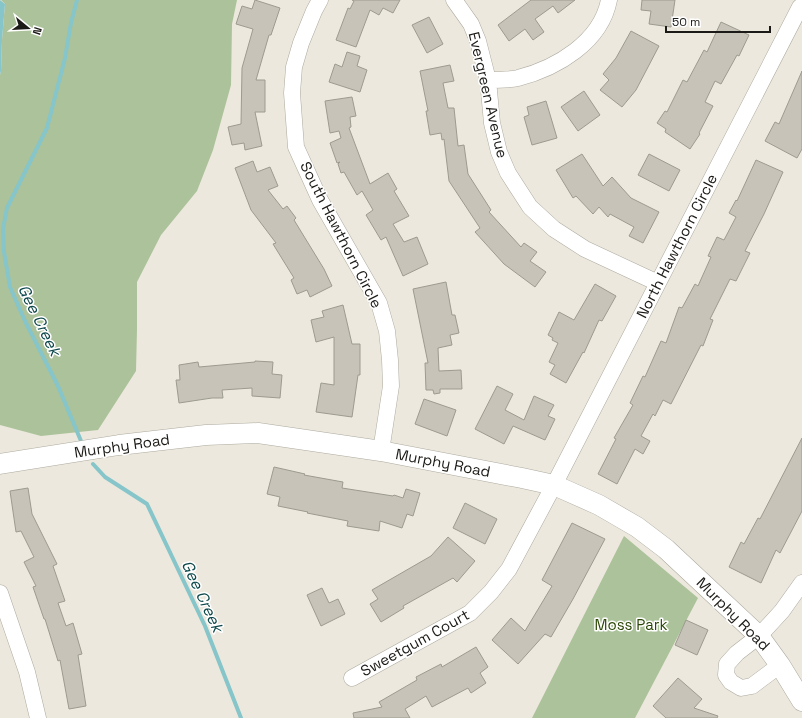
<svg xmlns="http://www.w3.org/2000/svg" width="802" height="718" font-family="'Space Grotesk',sans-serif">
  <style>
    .green { fill: #acc29a }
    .water { fill: #86c5c9 }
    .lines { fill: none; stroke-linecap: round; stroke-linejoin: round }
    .stream { stroke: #86c5c9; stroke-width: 4 }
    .building { fill: #c7c3b9; stroke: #9d9a8f }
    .minor-casing { stroke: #adaa9f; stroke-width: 17 }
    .tertiary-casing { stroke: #adaa9f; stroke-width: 21 }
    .minor { stroke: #fff; stroke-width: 16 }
    .tertiary { stroke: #fff; stroke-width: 20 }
    .labels { text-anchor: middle; stroke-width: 3; stroke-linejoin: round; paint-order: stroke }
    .street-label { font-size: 15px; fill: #1c1a16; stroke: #fff }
    .park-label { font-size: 15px; fill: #2b4706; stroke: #fff }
    .water-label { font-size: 16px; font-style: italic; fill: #0e484b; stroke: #fff }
  </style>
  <rect width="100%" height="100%" fill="#ece8dd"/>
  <!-- green -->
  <path class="green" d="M1,0H237L232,24L231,85L213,150L197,191L161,235L137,282V329L136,371L98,430L41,436L0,425V75L1,71L2,40L5,4Z
    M624,536L698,598L635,718H532Z"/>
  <!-- water -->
  <path class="water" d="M0,0L5,4L2,40L1,71L0,75Z"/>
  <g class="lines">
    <!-- stream -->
    <path class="stream" d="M77,0L71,23L65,58L47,128L7,208L3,229L4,252L10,287L25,321L58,386L81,441
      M93,464L105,477L147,504L205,626L241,718"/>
  </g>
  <!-- building -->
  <path class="building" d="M255,0L280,8L271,35H269L256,80H265V112H255L262,146L245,150L244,143L232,145L228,127L241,124L242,68L253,29L236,24L242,6L252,9Z
    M352,0H400L393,13L383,8L379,15L370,10L356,47L336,40L348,8L350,9L354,1Z
    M531,0H575L558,13L553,6L535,19L544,32L533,40L525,29L509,41L498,25Z
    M642,0H675L671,27L649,24L651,11L641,10Z
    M429,17L443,44L427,53L412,25Z
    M721,22L749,35L739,56L737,55L721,84L715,81L705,102L713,106L699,133L700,134L690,149L665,132L666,129L657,123L665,111L667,112L683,80L687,82L704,50L707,52Z
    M631,31L659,46L636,90L622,107L600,90L609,80L603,74L616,58Z
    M347,52L360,56L357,66L367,70L360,92L329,82L335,64L342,67Z
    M450,65L454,81L443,83L448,108H454L458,146L464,145L468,174L491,210L489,212L521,247L524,243L537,252L530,261L546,272L535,287L504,264L475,232L480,228L449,181L444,139L442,140L441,133L430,135L426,111H428L420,71Z
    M802,71V149L797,158L765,141L775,122L779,124Z
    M584,91L600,115L578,131L561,107Z
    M352,97L356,116L350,117L351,127L349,128L370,184L388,173L397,189L394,191L409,216L393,224L404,242L417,237L428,264L403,276L386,237L381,240L366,215L373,210L362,191L357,195L344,172L341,173L338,164L340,162L337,163L330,143L341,138L339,131L330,133L325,101Z
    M546,101L557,138L532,145L524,117L529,115L527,107Z
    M582,154L603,186L612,177L631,198L659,212L643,243L629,236L634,227L610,214L608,217L599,207L593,214L576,196L573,198L556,170Z
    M649,154L680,170L669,191L638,175Z
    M756,160L783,172L764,214L745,251L750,253L736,281L730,279L710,319L713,320L703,346L701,345L671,404L663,400L655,416L653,414L641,436L650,441L643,454L635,449L617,484L598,474L616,439L614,438L633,405L630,403L643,376L645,377L661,341L666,343L679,307L682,308L695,284L698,286L711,257L708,256L717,237L724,240L736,217L729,213L736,200L737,201Z
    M253,161L257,172L270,167L278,186L268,190L283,209L287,206L296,218L294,220L324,269L332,286L310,297L307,290L297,294L291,280L294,278L273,244L276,243L251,210L235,168Z
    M446,282L452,315H455L459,333L450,335L452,345L438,348L439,371L461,370L462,389H440V393L434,394L433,390H426L425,363H428L413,289Z
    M595,284L616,296L602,321L599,320L584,353L583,352L566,383L550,374L555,365L549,362L558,343L552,340L553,338L548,335L559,312L574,320Z
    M343,305L352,344H360V375H358L352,417L316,412L321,383L334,385V337L316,342L311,320L324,317L322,311Z
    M255,361L273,362L272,374L282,375L280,398L252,396V388L222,390L223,398H212L179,403L176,380H180L179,365L198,362L199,367L255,362Z
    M497,386L513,394L505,410L524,420L534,396L554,405L548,416L555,419L545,440L513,426L504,444L475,429Z
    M424,399L456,410L447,436L415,424Z
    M802,438V511L780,553L776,550L761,583L729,567L741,542L744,544L758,518L760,519Z
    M274,467L305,474L304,475L343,482L342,488L393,496L394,495L403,498L406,489L420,493L413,516L407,514L402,528L380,521L379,531L347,526L348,521L307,513L308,512L278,506L280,497L267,494Z
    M28,488L32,514L57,564L53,566L65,601L58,603L66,626L73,623L82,654L78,655L86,706L69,709L60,660L58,661L45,619H44L33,587L36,586L24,562L34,557L21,531L16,532L10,491Z
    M465,503L497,519L485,544L453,528Z
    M572,523L605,539L573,599L551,637L545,634L518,664L492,640L511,618L525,631L552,586L542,580Z
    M448,537L475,561L457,582L453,578L403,606L404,608L381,622L370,604L378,599L372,590L431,556Z
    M322,588L329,603L338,599L345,614L321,626L307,595Z
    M686,620L708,630L697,655L675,645Z
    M476,647L488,667L480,673L486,683L471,693L468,688L432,707L426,696L405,709L410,718H354L353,713L382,707L379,702L417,680L416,677L441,664L442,667Z
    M678,678L702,699L694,708L718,716L717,718H666L653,706Z"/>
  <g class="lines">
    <defs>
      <path id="minor" d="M320,0L314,11L301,43L294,67L292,93L296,147L320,200L379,303L387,331L390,360L391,386L381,451
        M454,0L471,24L478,41L488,80L492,123L499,152L508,173L530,207L554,229L585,249L658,283
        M488,80C498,80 509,80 518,78C557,68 601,42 609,0
        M0,593L27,672L38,718
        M780,665L752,686L741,688L731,682L726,675L727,664L737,653L759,636L782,611L802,583
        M352,678L470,613L491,592L509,569L554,485L800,7"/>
      <path id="tertiary" d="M0,464L119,445L206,435L258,433L381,451L522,478L554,485L599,505L637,527L666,549L759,636L780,665L802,701"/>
    </defs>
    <!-- minor casing -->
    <use href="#minor" class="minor-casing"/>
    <!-- tertiary casing -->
    <use href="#tertiary" class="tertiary-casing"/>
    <!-- minor -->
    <use href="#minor" class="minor"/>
    <!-- tertiary -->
    <use href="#tertiary" class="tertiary"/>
  </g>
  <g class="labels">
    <!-- street labels -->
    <g class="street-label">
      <text transform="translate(488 95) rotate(77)" y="5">Evergreen Avenue</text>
      <text transform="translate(341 235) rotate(63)" y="5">South Hawthorn Circle</text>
      <text transform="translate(677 246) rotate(-63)" y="5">North Hawthorn Circle</text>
      <text transform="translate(122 446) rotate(-8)" y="5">Murphy Road</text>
      <text transform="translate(443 463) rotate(11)" y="5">Murphy Road</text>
      <text transform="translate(733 614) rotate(45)" y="5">Murphy Road</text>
      <text transform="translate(415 643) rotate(-29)" y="5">Sweetgum Court</text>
    </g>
    <!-- park labels -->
    <g class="park-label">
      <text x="631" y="630">Moss Park</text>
    </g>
    <!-- water labels -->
    <g class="water-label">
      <text transform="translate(40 320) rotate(64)" y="6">Gee Creek</text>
      <text transform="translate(203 596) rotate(65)" y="6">Gee Creek</text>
    </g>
  </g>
  <!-- north arrow -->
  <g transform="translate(28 28) rotate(108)" stroke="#ffffff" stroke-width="3" paint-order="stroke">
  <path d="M0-3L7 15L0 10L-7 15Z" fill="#1c1a16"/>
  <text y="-6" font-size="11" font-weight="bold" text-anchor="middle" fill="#1c1a16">N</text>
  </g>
  <!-- scale -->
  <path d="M666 26v6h104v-6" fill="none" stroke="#1c1a16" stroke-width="2"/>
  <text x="672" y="26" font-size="12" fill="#1c1a16" stroke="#ffffff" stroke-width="3" paint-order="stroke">50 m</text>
</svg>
